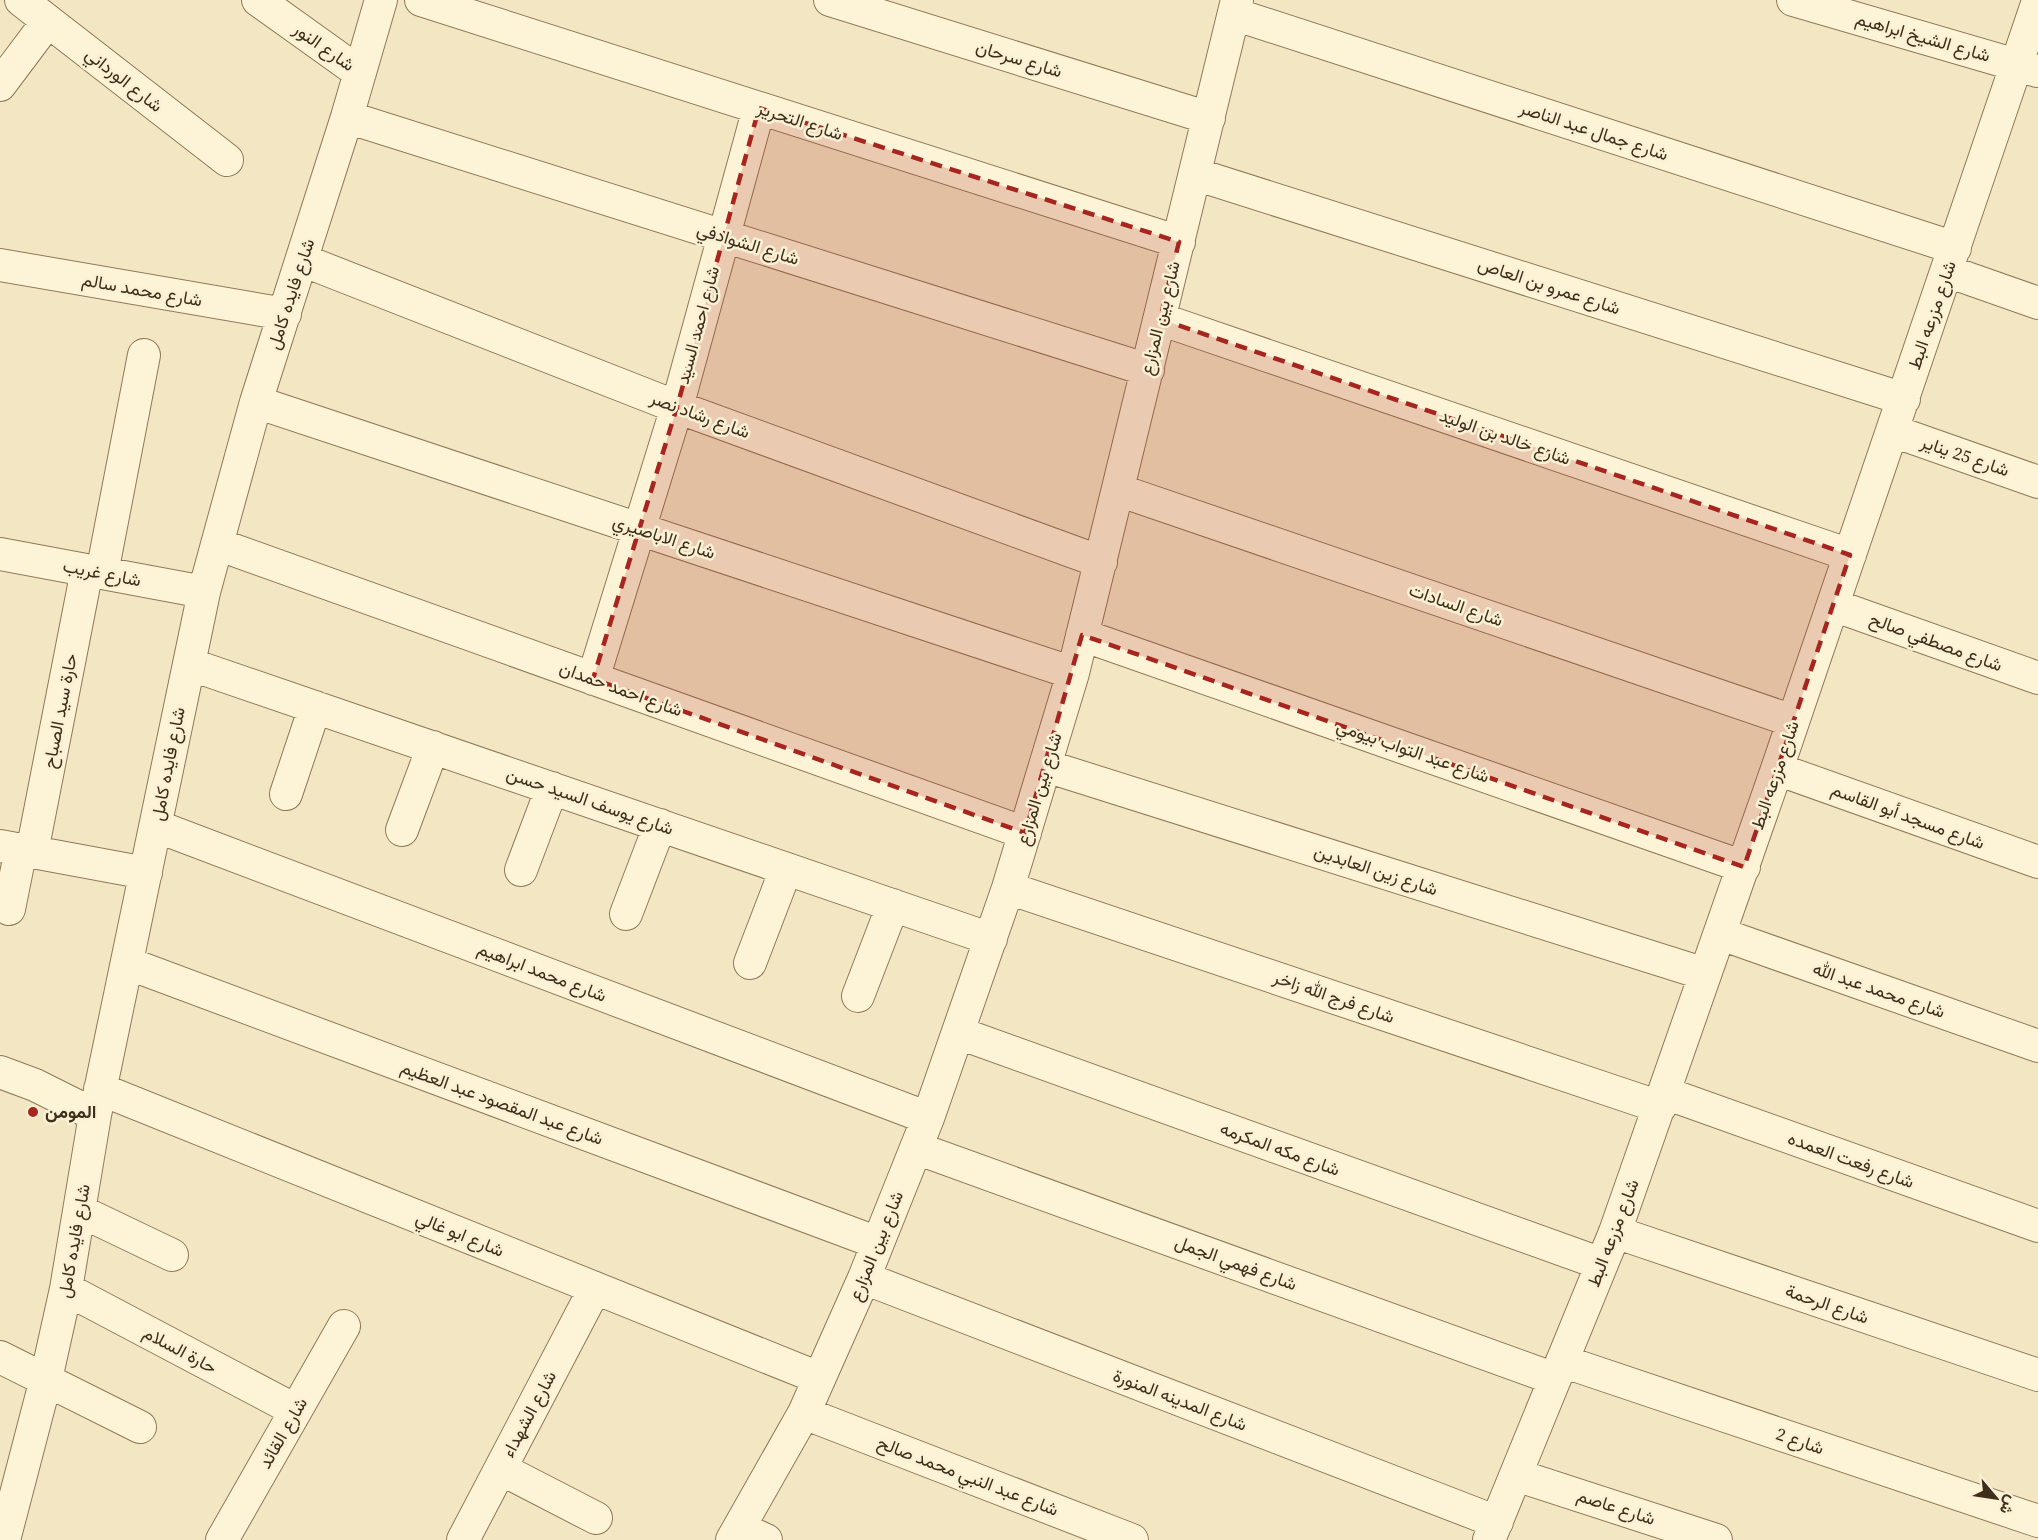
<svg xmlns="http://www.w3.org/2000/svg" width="2038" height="1540" font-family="'Source Serif 4',Vazirmatn,serif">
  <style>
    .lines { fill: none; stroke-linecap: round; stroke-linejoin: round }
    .street-casing { stroke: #907857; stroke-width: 34 }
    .street { stroke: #fdf4d8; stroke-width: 32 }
    .marked { fill: #a7251f; fill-opacity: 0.2; stroke: #a7251f; stroke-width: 4.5; stroke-dasharray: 12 8; stroke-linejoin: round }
    .poi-dot { fill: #a7251f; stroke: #faf1d4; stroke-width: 2 }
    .labels { text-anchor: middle; stroke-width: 5; stroke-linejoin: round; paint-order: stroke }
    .street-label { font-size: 18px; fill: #3e2f1d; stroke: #faf1d4 }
    .poi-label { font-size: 18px; font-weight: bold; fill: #3e2f1d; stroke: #faf1d4; text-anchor: start }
  </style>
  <rect width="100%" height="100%" fill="#f3e7c3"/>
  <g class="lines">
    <defs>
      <path id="street" d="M21,0L227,160
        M258,0L360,73
        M421,0L1179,242
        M830,0L1209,118
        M1793,0L2037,71
        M1234,14L1955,248
        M0,85L48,21
        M347,117L1148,370
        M1195,174L1904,399
        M302,260L677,407L1101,562
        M0,265L285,314
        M1947,271L2038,303
        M1160,319L1850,555
        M256,402L1073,673
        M1893,431L2038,482
        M1118,490L1793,721
        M217,544L1025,833
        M0,554L204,592
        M102,573L144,355
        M1833,605L2038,678
        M1082,635L1744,867
        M189,664L991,939
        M593,679L677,407L759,108
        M1046,766L1705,974
        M1777,769L2038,862
        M286,794L315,707
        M156,826L928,1118
        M402,830L433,747
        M0,846L146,873
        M32,852L87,570
        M521,870L552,788
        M1008,888L1660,1107
        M9,909L21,849
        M626,914L660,825
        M1721,934L2038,1046
        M127,963L878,1243
        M750,963L786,869
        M858,996L893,905
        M959,1033L1602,1264
        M0,1072L35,1085L95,1115
        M100,1089L819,1378
        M1665,1093L2038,1226
        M916,1148L1555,1379
        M80,1211L172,1255
        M1615,1232L2038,1375
        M864,1278L1497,1522
        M66,1289L295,1410
        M0,1357L140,1427
        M1562,1361L2038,1521
        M804,1413L1132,1540
        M501,1469L596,1518
        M1516,1475L1716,1540
        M739,1528L766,1540
        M4,1540L46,1379L66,1289L95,1115L204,592L256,402L347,117L381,0
        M222,1540L344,1326
        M463,1540L595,1288
        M732,1540L804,1413L864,1278L928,1118L1008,888L1073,673L1237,0
        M1489,1540L1615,1232L1777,769L2038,1"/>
    </defs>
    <!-- street casing -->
    <use href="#street" class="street-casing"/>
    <!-- street -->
    <use href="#street" class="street"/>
  </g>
  <!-- marked area -->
  <path class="marked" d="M759,108L1179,242L1160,319L1850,555L1744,867L1082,635L1025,833L593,679L677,407Z"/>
  <!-- markers -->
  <circle class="poi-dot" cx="33" cy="1112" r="6"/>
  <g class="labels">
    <!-- street labels -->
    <g class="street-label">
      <text transform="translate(1923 37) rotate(16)" y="6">شارع الشيخ ابراهيم</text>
      <text transform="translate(324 47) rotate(35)" y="6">شارع النور</text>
      <text transform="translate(1019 59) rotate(17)" y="6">شارع سرحان</text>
      <text transform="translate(124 80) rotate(38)" y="6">شارع الورداني</text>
      <text transform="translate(800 121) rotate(18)" y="6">شارع التحرير</text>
      <text transform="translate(1594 131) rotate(18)" y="6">شارع جمال عبد الناصر</text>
      <text transform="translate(748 244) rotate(17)" y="6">شارع الشوادفي</text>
      <text transform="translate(1549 286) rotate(18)" y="6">شارع عمرو بن العاص</text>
      <text transform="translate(142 290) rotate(10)" y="6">شارع محمد سالم</text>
      <text transform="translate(291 294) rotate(-72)" y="6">شارع فايده كامل</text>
      <text transform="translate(1932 315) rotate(-71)" y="6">شارع مزرعه البط</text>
      <text transform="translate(1160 318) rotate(-76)" y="6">شارع بين المزارع</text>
      <text transform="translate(698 325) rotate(-75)" y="6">شارع احمد السيد</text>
      <text transform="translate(700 415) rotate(20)" y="6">شارع رشاد نصر</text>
      <text transform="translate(1505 437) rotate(19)" y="6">شارع خالد بن الوليد</text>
      <text transform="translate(1965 456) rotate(19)" y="6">شارع 25 يناير</text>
      <text transform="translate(664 537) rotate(18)" y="6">شارع الاباصيري</text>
      <text transform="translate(102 573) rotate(11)" y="6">شارع غريب</text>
      <text transform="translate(1456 605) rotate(19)" y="6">شارع السادات</text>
      <text transform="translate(1936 642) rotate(20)" y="6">شارع مصطفي صالح</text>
      <text transform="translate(621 689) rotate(20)" y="6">شارع احمد حمدان</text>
      <text transform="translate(60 711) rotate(-79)" y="6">حارة سيد الصباح</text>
      <text transform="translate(1413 751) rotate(19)" y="6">شارع عبد التواب بيومي</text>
      <text transform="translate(168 764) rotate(-79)" y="6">شارع فايده كامل</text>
      <text transform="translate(1775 775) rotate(-71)" y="6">شارع مزرعه البط</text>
      <text transform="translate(1039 789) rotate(-73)" y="6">شارع بين المزارع</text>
      <text transform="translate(590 801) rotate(19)" y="6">شارع يوسف السيد حسن</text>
      <text transform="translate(1908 816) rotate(20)" y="6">شارع مسجد أبو القاسم</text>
      <text transform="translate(1376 870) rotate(18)" y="6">شارع زين العابدين</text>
      <text transform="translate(542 972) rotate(21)" y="6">شارع محمد ابراهيم</text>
      <text transform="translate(1879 990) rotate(19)" y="6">شارع محمد عبد الله</text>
      <text transform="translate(1334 997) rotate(19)" y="6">شارع فرج الله زاخر</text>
      <text transform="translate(502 1103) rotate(20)" y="6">شارع عبد المقصود عبد العظيم</text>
      <text transform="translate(1280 1149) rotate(20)" y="6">شارع مكه المكرمه</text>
      <text transform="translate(1851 1160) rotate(20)" y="6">شارع رفعت العمده</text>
      <text transform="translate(1613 1233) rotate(-69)" y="6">شارع مزرعه البط</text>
      <text transform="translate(460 1234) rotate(22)" y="6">شارع ابو غالي</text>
      <text transform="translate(74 1241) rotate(-80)" y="6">شارع فايده كامل</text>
      <text transform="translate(876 1246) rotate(-68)" y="6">شارع بين المزارع</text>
      <text transform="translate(1236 1263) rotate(20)" y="6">شارع فهمي الجمل</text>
      <text transform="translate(1827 1304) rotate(19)" y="6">شارع الرحمة</text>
      <text transform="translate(180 1350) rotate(28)" y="6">حارة السلام</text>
      <text transform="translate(1180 1400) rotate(21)" y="6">شارع المدينه المنورة</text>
      <text transform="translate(529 1414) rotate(-62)" y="6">شارع الشهداء</text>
      <text transform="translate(283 1433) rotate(-60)" y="6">شارع القائد</text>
      <text transform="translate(1800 1441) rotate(19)" y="6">شارع 2</text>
      <text transform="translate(968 1476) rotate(21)" y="6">شارع عبد النبي محمد صالح</text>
      <text transform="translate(1616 1507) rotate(18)" y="6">شارع عاصم</text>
    </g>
    <!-- poi labels -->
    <g class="poi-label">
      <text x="45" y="1118">المومن</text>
    </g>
  </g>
  <!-- north arrow -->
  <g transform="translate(1996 1498) rotate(119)" stroke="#faf1d4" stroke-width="4.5" paint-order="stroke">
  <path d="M0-4.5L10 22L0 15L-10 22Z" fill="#3e2f1d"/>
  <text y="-9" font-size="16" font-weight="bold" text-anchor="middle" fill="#3e2f1d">ش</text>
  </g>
</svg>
